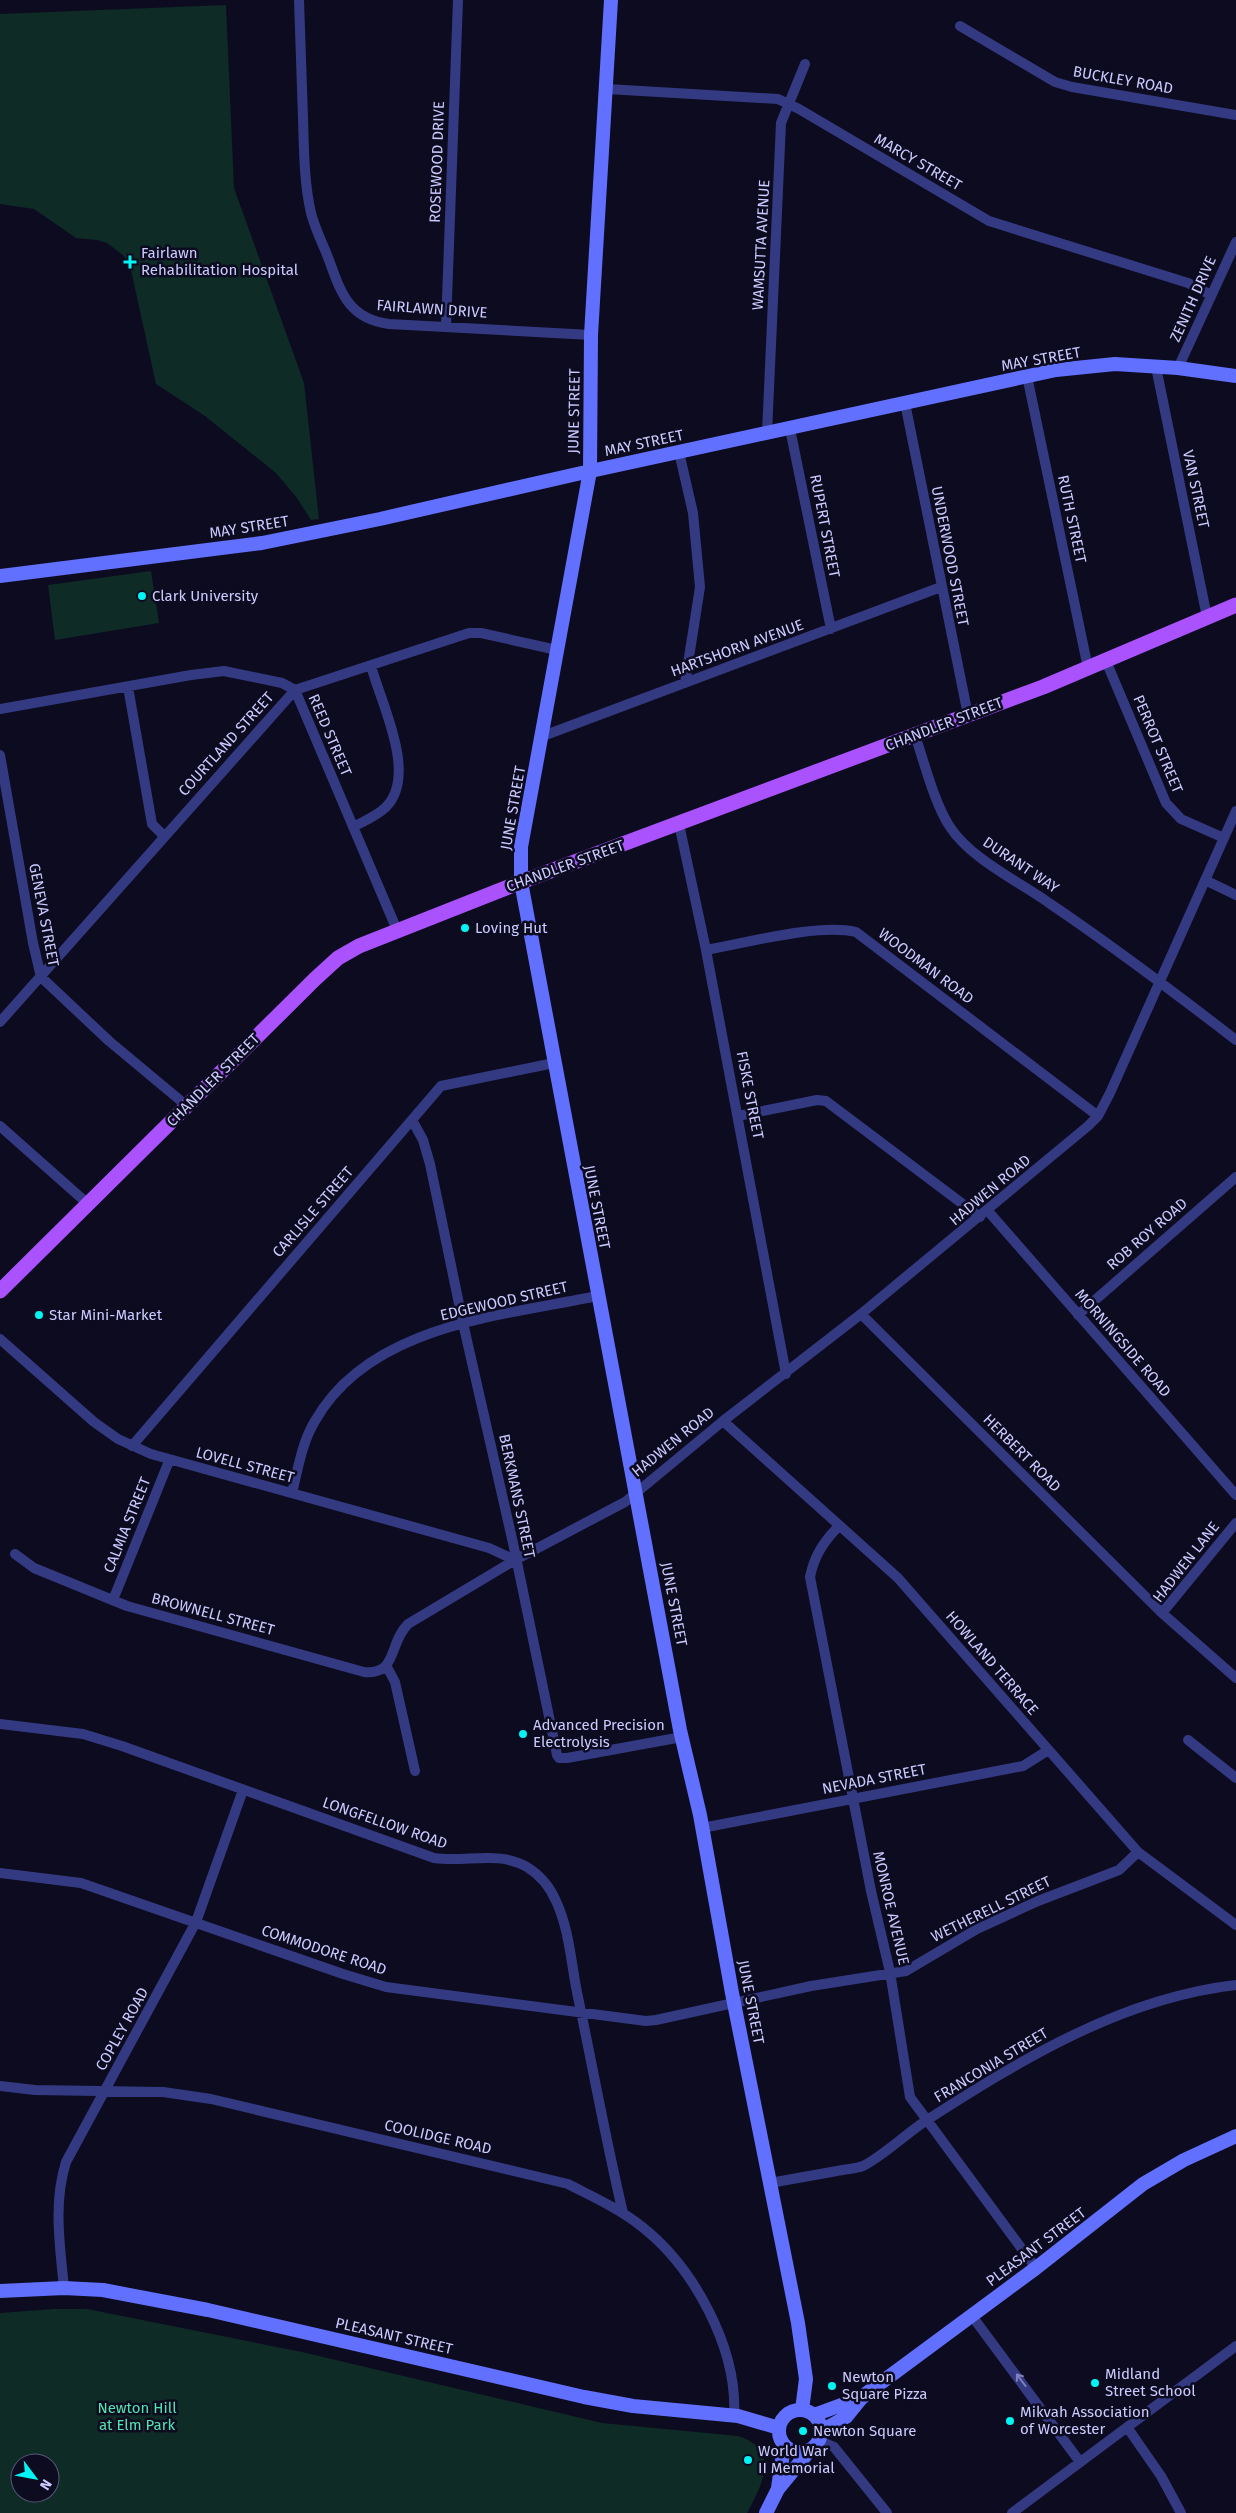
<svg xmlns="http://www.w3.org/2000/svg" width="1236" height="2513" font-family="'Fira Sans',sans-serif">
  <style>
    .green { fill: #0e2b26; fill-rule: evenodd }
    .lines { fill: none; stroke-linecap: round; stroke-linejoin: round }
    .street { stroke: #343a82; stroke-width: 10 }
    .secondary { stroke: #6270ff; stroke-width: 14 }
    .primary { stroke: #ab52ff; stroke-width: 15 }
    .oneway { stroke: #8082c0 }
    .poi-dot { fill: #00f6f3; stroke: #0d0b20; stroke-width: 2 }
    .labels { text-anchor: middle; stroke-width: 5; stroke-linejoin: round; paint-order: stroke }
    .street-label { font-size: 15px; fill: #cbcbff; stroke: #0d0b20 }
    .poi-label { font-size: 15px; fill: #cbcbff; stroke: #0d0b20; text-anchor: start }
    .park-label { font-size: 15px; fill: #51e5af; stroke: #0d0b20 }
  </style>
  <rect width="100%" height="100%" fill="#0d0b20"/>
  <!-- green -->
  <path class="green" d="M226,5L234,188L304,383L319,519L311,520L297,498L276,473L205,416L156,384L131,270L124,256L107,243L97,240L76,238L34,209L0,204V14Z
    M151,571L159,623L55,640L48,585Z
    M54,2309H87L302,2352L602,2423L738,2436C781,2449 762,2486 747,2513H0V2313ZM20,2463H50V2493H20Z"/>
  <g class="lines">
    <!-- street -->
    <path class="street" d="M299,0C300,39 302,79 303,118C304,150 304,182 311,213C315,229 323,244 329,260C341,293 349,319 389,324L591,335
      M960,26L1055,82L1072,87L1236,115
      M607,89L778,99L799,109L989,221L1188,283L1211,295
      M446,326L458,0
      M1156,367L1207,617
      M1178,368L1236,242
      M1027,376L1088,668
      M905,403L968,715
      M790,429L831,629
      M767,433L781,123L805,64
      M679,452L693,513L700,587L685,683
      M1106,661L1166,803L1181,819L1224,838
      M128,687L152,824L164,836
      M0,709L191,675L224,671L282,683L295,690L397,930
      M915,735C924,762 935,805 950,827C971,859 1018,881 1049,903C1113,946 1175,993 1236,1040
      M543,736L941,587
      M0,755L33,943L41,977L109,1041L187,1106
      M679,824L706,950L786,1374
      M353,827C364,821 377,816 386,807C418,775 381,703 371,666
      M1205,880L1236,895
      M706,950C746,943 819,923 856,932L1098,1116
      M0,1022L295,690L469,633H481L557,650
      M738,1116L817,1100L826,1101L980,1217
      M412,1120L423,1140L430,1164L463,1323L513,1543L557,1755L559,1758H567L682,1737
      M0,1126L88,1204
      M988,1211L1236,1495
      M861,1314L1162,1613
      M1078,1315L1236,1177
      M0,1339L94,1422L118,1439L151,1454L489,1548L515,1560
      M723,1421L898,1578L1138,1852L1236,1925
      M132,1446L441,1086L554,1063
      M292,1493C298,1469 302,1442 315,1421C369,1325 501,1316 597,1296
      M1236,1523L1162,1613L1236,1678
      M839,1526C824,1541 814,1556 810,1577L871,1891L890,1972L910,2097L1036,2268
      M15,1554L34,1568L127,1606L364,1672C398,1675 388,1644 408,1624L515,1560L625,1502L723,1421L861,1314L1088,1126L1098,1116L1110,1093L1236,811
      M113,1600L169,1461
      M387,1667L395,1682L415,1771
      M0,1724L83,1734L122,1746L434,1858C465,1863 498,1850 527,1867C540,1875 550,1887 556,1901C570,1931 571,1965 578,1997C593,2069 606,2141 623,2213
      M1188,1740L1236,1778
      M702,1828L1023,1766L1047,1751
      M0,1873L81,1883L343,1974L386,1987L646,2021L656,2020L811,1986L906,1971L977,1929L1038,1901L1119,1870L1138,1852
      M0,2086L35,2090L163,2092L211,2099L568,2184C593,2197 618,2208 641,2226C694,2267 738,2349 734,2416
      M770,2183C792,2179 814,2175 837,2171C845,2169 855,2169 863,2166C882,2157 908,2132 927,2120C1022,2059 1122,1998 1236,1985
      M64,2288C60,2246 53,2203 66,2162L196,1922L243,1790
      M972,2316L1080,2462
      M1127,2427L1161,2476L1181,2513
      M819,2441L834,2447L887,2513
      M1012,2513L1236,2346"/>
    <!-- secondary -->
    <path class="secondary" d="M611,0L591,335L590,471L521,847V882L680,1730L700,1815L732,1993L798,2323L806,2379L802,2410
      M0,576L262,543L380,519L577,474L1056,370L1115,364L1178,368L1236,376
      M0,2291L64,2288L103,2290L208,2310L584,2397L633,2406L738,2416L779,2428
      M779 2431a21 21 0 1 1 42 0a21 21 0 1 1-42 0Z
      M814,2415L863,2397
      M821,2431L846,2417L863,2396L1036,2268L1143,2184L1184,2160L1236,2136
      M778,2488L784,2446
      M766,2513L778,2489L810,2450"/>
    <!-- primary -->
    <path class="primary" d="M0,1291L315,979L338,958L359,946L521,882L1043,687L1236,605"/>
  </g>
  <!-- one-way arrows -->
  <defs><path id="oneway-shaft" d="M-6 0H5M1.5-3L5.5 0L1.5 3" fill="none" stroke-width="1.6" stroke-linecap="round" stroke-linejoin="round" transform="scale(1.25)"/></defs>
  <use class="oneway" href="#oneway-shaft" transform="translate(1021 2380) rotate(-127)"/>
  <!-- markers -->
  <g class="poi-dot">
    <path d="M127.5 254.5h5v5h5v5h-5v5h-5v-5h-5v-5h5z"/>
    <circle cx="142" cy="596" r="5"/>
    <circle cx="465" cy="928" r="5"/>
    <circle cx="39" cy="1315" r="5"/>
    <circle cx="523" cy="1734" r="5"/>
    <circle cx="1095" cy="2383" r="5"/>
    <circle cx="832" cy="2386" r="5"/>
    <circle cx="1010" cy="2421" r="5"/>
    <circle cx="803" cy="2431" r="5"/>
    <circle cx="748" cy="2460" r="5"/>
  </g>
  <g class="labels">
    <!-- street labels -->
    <g class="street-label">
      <text transform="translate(1123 80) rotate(10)" y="5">BUCKLEY ROAD</text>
      <text transform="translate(437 162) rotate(-88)" y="5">ROSEWOOD DRIVE</text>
      <text transform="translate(918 162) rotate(30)" y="5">MARCY STREET</text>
      <text transform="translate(761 245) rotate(-87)" y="5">WAMSUTTA AVENUE</text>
      <text transform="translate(1193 299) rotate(-66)" y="5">ZENITH DRIVE</text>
      <text transform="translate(432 309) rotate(4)" y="5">FAIRLAWN DRIVE</text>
      <text transform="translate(1041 359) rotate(-10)" y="5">MAY STREET</text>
      <text transform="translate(574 411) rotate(-89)" y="5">JUNE STREET</text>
      <text transform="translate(644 443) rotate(-12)" y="5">MAY STREET</text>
      <text transform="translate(1196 489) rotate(78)" y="5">VAN STREET</text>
      <text transform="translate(1072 519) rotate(78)" y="5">RUTH STREET</text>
      <text transform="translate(825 526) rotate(79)" y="5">RUPERT STREET</text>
      <text transform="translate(249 527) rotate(-9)" y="5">MAY STREET</text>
      <text transform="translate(950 556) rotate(79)" y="5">UNDERWOOD STREET</text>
      <text transform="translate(737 648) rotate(-20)" y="5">HARTSHORN AVENUE</text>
      <text transform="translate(944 724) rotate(-21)" y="5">CHANDLER STREET</text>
      <text transform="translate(330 735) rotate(67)" y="5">REED STREET</text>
      <text transform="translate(226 744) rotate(-48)" y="5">COURTLAND STREET</text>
      <text transform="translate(1158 744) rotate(67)" y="5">PERROT STREET</text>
      <text transform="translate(513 808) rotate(-80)" y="5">JUNE STREET</text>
      <text transform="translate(1021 865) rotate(34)" y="5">DURANT WAY</text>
      <text transform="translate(565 866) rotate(-20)" y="5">CHANDLER STREET</text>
      <text transform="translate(44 915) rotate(79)" y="5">GENEVA STREET</text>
      <text transform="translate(926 966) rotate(37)" y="5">WOODMAN ROAD</text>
      <text transform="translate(213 1080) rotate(-45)" y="5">CHANDLER STREET</text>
      <text transform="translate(750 1095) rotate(79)" y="5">FISKE STREET</text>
      <text transform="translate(990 1190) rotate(-40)" y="5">HADWEN ROAD</text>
      <text transform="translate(597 1207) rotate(79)" y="5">JUNE STREET</text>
      <text transform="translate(313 1212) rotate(-49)" y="5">CARLISLE STREET</text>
      <text transform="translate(1147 1234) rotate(-41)" y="5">ROB ROY ROAD</text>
      <text transform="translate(504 1301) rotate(-13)" y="5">EDGEWOOD STREET</text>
      <text transform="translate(1123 1343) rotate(49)" y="5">MORNINGSIDE ROAD</text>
      <text transform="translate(673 1442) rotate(-39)" y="5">HADWEN ROAD</text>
      <text transform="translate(1022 1453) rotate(45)" y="5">HERBERT ROAD</text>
      <text transform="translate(245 1465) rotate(15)" y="5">LOVELL STREET</text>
      <text transform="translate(517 1496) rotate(78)" y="5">BERKMANS STREET</text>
      <text transform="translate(127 1525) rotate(-68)" y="5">CALMIA STREET</text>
      <text transform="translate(1186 1562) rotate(-52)" y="5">HADWEN LANE</text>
      <text transform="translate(674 1604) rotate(79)" y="5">JUNE STREET</text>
      <text transform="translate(213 1614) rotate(15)" y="5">BROWNELL STREET</text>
      <text transform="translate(992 1663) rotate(49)" y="5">HOWLAND TERRACE</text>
      <text transform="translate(874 1779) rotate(-11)" y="5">NEVADA STREET</text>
      <text transform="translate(385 1823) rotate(19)" y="5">LONGFELLOW ROAD</text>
      <text transform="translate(891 1908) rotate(77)" y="5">MONROE AVENUE</text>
      <text transform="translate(991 1909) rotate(-26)" y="5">WETHERELL STREET</text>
      <text transform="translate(324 1950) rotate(18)" y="5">COMMODORE ROAD</text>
      <text transform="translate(751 2002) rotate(79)" y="5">JUNE STREET</text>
      <text transform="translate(122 2029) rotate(-61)" y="5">COPLEY ROAD</text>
      <text transform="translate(991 2065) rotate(-31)" y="5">FRANCONIA STREET</text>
      <text transform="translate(438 2137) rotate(13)" y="5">COOLIDGE ROAD</text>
      <text transform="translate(1036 2247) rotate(-37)" y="5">PLEASANT STREET</text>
      <text transform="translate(394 2336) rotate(13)" y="5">PLEASANT STREET</text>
    </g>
    <!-- poi labels -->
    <g class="poi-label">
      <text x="141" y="258">Fairlawn<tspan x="141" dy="17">Rehabilitation Hospital</tspan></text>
      <text x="152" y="601">Clark University</text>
      <text x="475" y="933">Loving Hut</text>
      <text x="49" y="1320">Star Mini-Market</text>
      <text x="533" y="1730">Advanced Precision<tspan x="533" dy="17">Electrolysis</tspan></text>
      <text x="1105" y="2379">Midland<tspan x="1105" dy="17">Street School</tspan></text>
      <text x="842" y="2382">Newton<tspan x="842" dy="17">Square Pizza</tspan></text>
      <text x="1020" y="2417">Mikvah Association<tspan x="1020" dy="17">of Worcester</tspan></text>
      <text x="813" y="2436">Newton Square</text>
      <text x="758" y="2456">World War<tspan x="758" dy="17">II Memorial</tspan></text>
    </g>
    <!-- park labels -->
    <g class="park-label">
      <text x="137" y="2413">Newton Hill<tspan x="137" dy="17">at Elm Park</tspan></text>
    </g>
  </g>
  <!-- north arrow -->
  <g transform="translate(35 2478) rotate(122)"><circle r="24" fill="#0d0b20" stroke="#595879"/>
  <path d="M0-4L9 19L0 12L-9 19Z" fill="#00f6f3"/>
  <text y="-8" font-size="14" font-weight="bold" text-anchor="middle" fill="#cbcbff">N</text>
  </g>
</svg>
